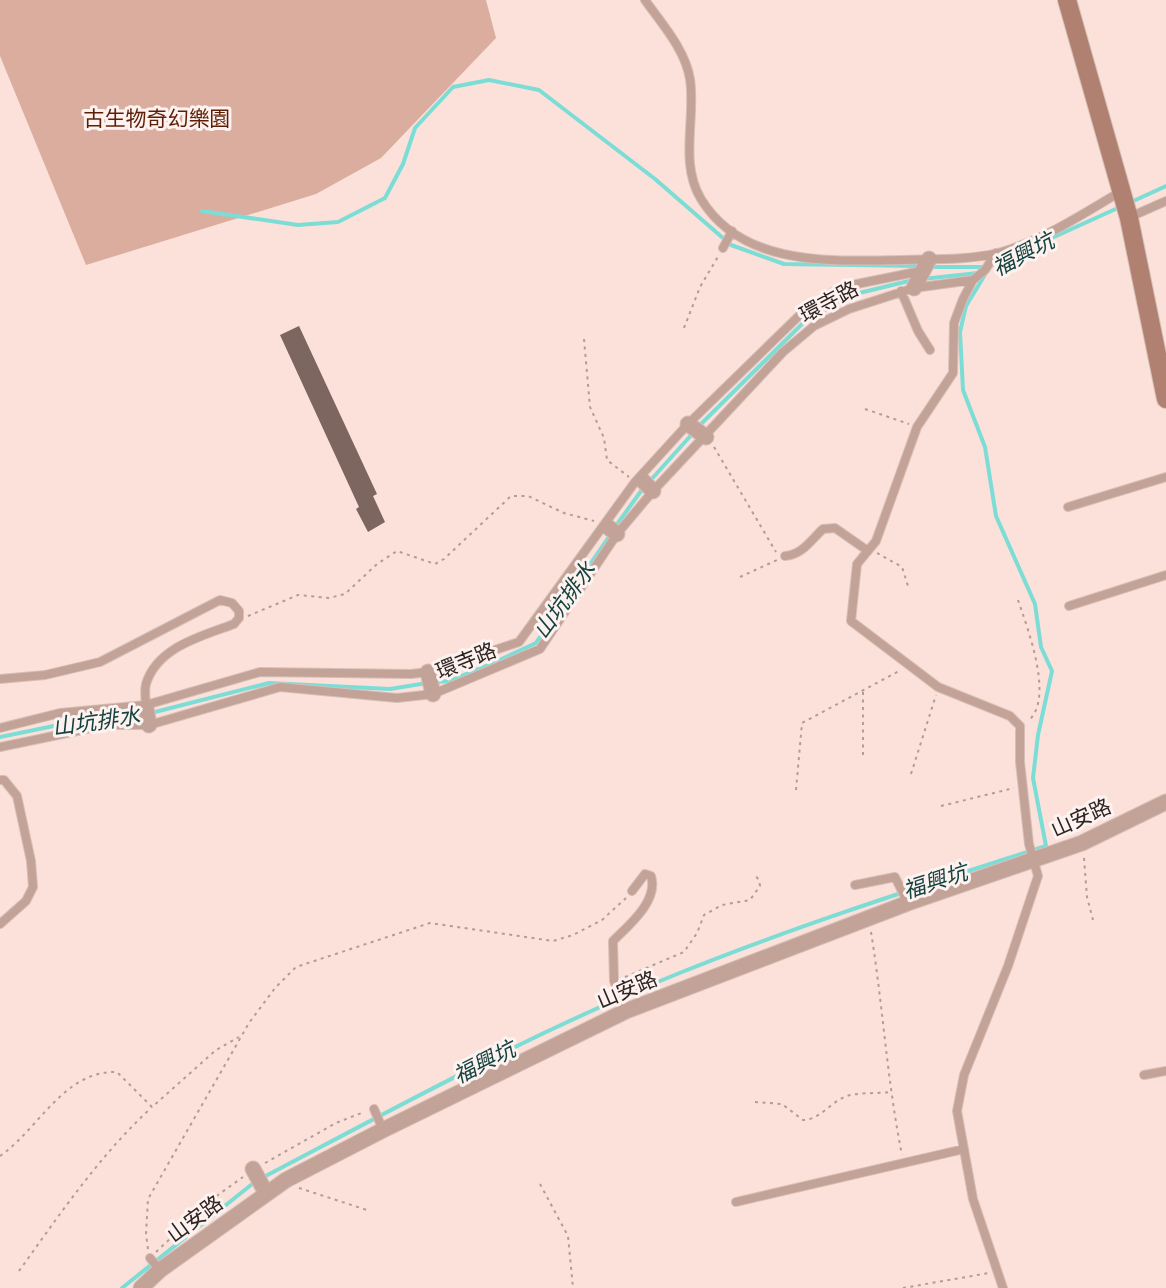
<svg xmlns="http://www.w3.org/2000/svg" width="1166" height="1288" font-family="Manrope,'Noto Sans TC',sans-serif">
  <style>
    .green { fill: #daad9e }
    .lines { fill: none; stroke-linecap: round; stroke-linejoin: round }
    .stream { stroke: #7bddd6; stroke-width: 4 }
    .building { fill: #7c665f }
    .lane-casing { stroke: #d6bfb8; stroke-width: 10 }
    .street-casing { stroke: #d6bfb8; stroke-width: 17 }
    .secondary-casing { stroke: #d6bfb8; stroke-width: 20 }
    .path { stroke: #b09d96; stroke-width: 2; stroke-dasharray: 3 4.5; stroke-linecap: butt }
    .lane { stroke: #c3a297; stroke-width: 8 }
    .street { stroke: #c3a297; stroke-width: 15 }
    .secondary { stroke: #b08070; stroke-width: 18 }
    .labels { text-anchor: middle; stroke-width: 6; stroke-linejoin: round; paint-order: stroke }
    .park-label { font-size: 21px; fill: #5d1e05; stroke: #fdf2ef }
    .street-label { font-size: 21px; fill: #2e2522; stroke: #fdf2ef }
    .water-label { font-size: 22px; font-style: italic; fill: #14423f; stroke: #fdf2ef }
  </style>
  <rect width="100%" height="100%" fill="#fbe1d9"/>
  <!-- green -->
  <path class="green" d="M0,0H486L496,38L381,158L316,194L86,265L0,56Z"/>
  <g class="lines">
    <!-- stream -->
    <path class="stream" d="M1129,203L1166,186
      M202,211L298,225L338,222L385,198L403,164L415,128L453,87L489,80L539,90L655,179L731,245L784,264L919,266
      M990,266L1120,207
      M930,267H985
      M923,279L978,273
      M699,426L803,323L851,295L913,280
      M649,482L694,432
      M615,527L644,487
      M435,682L449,681L493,663L536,643L611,534
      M151,713L269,683L390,689L427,683
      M0,737L107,715H144
      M262,1178C399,1106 534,1032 677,974C798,925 922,886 1046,846L1033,778L1038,735L1052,671L1041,647L1035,604L996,516L985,447L963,390L960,332L966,306L986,273
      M122,1288L256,1181"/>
  </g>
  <!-- building -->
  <path class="building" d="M299,326L377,494L373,496L385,522L368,532L356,509L359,507L280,335Z"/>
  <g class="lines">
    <defs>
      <path id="lane" d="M645,0C662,24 685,49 690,79C696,118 679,163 701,199C743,268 834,261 903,260C933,259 969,260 998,253C1042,241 1081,215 1120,192
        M1130,217L1166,201
        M723,248L732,231
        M996,253L985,270L973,280L963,299L954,323L953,373L917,427L876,541L857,564L851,621L938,687L1010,716L1020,726V762L1029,844L1038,876L1008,966L964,1075L957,1111L973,1199L1003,1288
        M901,291L918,331L930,350
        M1068,507L1166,477
        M785,556C802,555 811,540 823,529L835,528L868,551
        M1069,606L1166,575
        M0,679L45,675L100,662L220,600L232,603L239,611V618L234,624C202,636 157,647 146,684C144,691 146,701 146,708
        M0,728L60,713L146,705L260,672L411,674L428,672L519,642L635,482L688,424L808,307L842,287L921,271
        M0,747L106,725H149L280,687L397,698L433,694L540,649L617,534L653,491L783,352L814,326L849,309L914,288L973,280
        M0,780H4L17,796L31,861L33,887L26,901L0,924
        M855,885L895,877L908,903
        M626,1011L614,981L613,941C628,926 659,901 651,876L645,874L632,891
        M1144,1075L1166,1071
        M374,1109L383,1130
        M736,1202L964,1149
        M150,1258L160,1270"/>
      <path id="street" d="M914,288L929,259
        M688,424L706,437
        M642,480L653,491
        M608,527L617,534
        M428,672L433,694
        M146,708L149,725
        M253,1169L266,1193
        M141,1288L160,1270L286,1180L383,1130L626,1011L908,903L1082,843L1166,802"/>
      <path id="secondary" d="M1067,0L1129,218L1166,399"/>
    </defs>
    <!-- lane casing -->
    <use href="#lane" class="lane-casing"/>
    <!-- street casing -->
    <use href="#street" class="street-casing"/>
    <!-- secondary casing -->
    <use href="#secondary" class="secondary-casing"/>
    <!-- path -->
    <path class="path" d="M684,328L700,287L719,255
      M584,339L590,407L604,438L607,460L629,477
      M865,409L909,424
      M714,447L776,552
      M877,553L902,567L908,586
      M740,577L777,560
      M1018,600C1027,627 1055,699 1028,721
      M248,616L298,595L329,598L345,594L377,564L397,551L435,564L444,559L511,496H528L564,513L594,521
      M863,692V755
      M911,774L936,695
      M796,790L802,723L901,670
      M941,806L1014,788
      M1084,858L1087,897L1093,920
      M871,932C883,1006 887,1081 902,1155
      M625,977L684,952L697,933L704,915L722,905L750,900L760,886L759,880L754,874
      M755,1102L782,1104L803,1120C820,1120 830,1102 847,1096C860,1092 877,1094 890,1092
      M0,1156C39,1129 64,1070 117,1072L152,1107L216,1050L239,1037
      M265,1163L336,1123L364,1112
      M540,1184L568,1236L573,1288
      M299,1188L367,1210
      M148,1249L146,1234L148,1199L249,1023L275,988L296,967L430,923L553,941L573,935L602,920L626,898
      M156,1252L211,1200L243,1177
      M19,1271C60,1214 100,1155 151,1108
      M903,1288L989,1273"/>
    <!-- lane -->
    <use href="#lane" class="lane"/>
    <!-- street -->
    <use href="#street" class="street"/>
    <!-- secondary -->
    <use href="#secondary" class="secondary"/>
  </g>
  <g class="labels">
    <!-- park labels -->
    <g class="park-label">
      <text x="157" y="126">古生物奇幻樂園</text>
    </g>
    <!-- street labels -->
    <g class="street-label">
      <text transform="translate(829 302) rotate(-28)" y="7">環寺路</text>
      <text transform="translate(466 661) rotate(-22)" y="7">環寺路</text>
      <text transform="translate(1081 818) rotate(-24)" y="7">山安路</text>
      <text transform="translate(627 990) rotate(-23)" y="7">山安路</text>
      <text transform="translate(195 1219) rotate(-36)" y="7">山安路</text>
    </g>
    <!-- water labels -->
    <g class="water-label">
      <text transform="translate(1023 254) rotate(-28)" y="8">福興坑</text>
      <text transform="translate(564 600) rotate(-54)" y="8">山坑排水</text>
      <text transform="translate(96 721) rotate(-8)" y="8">山坑排水</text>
      <text transform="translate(935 881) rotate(-18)" y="8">福興坑</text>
      <text transform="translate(484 1062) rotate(-27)" y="8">福興坑</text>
    </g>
  </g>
</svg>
